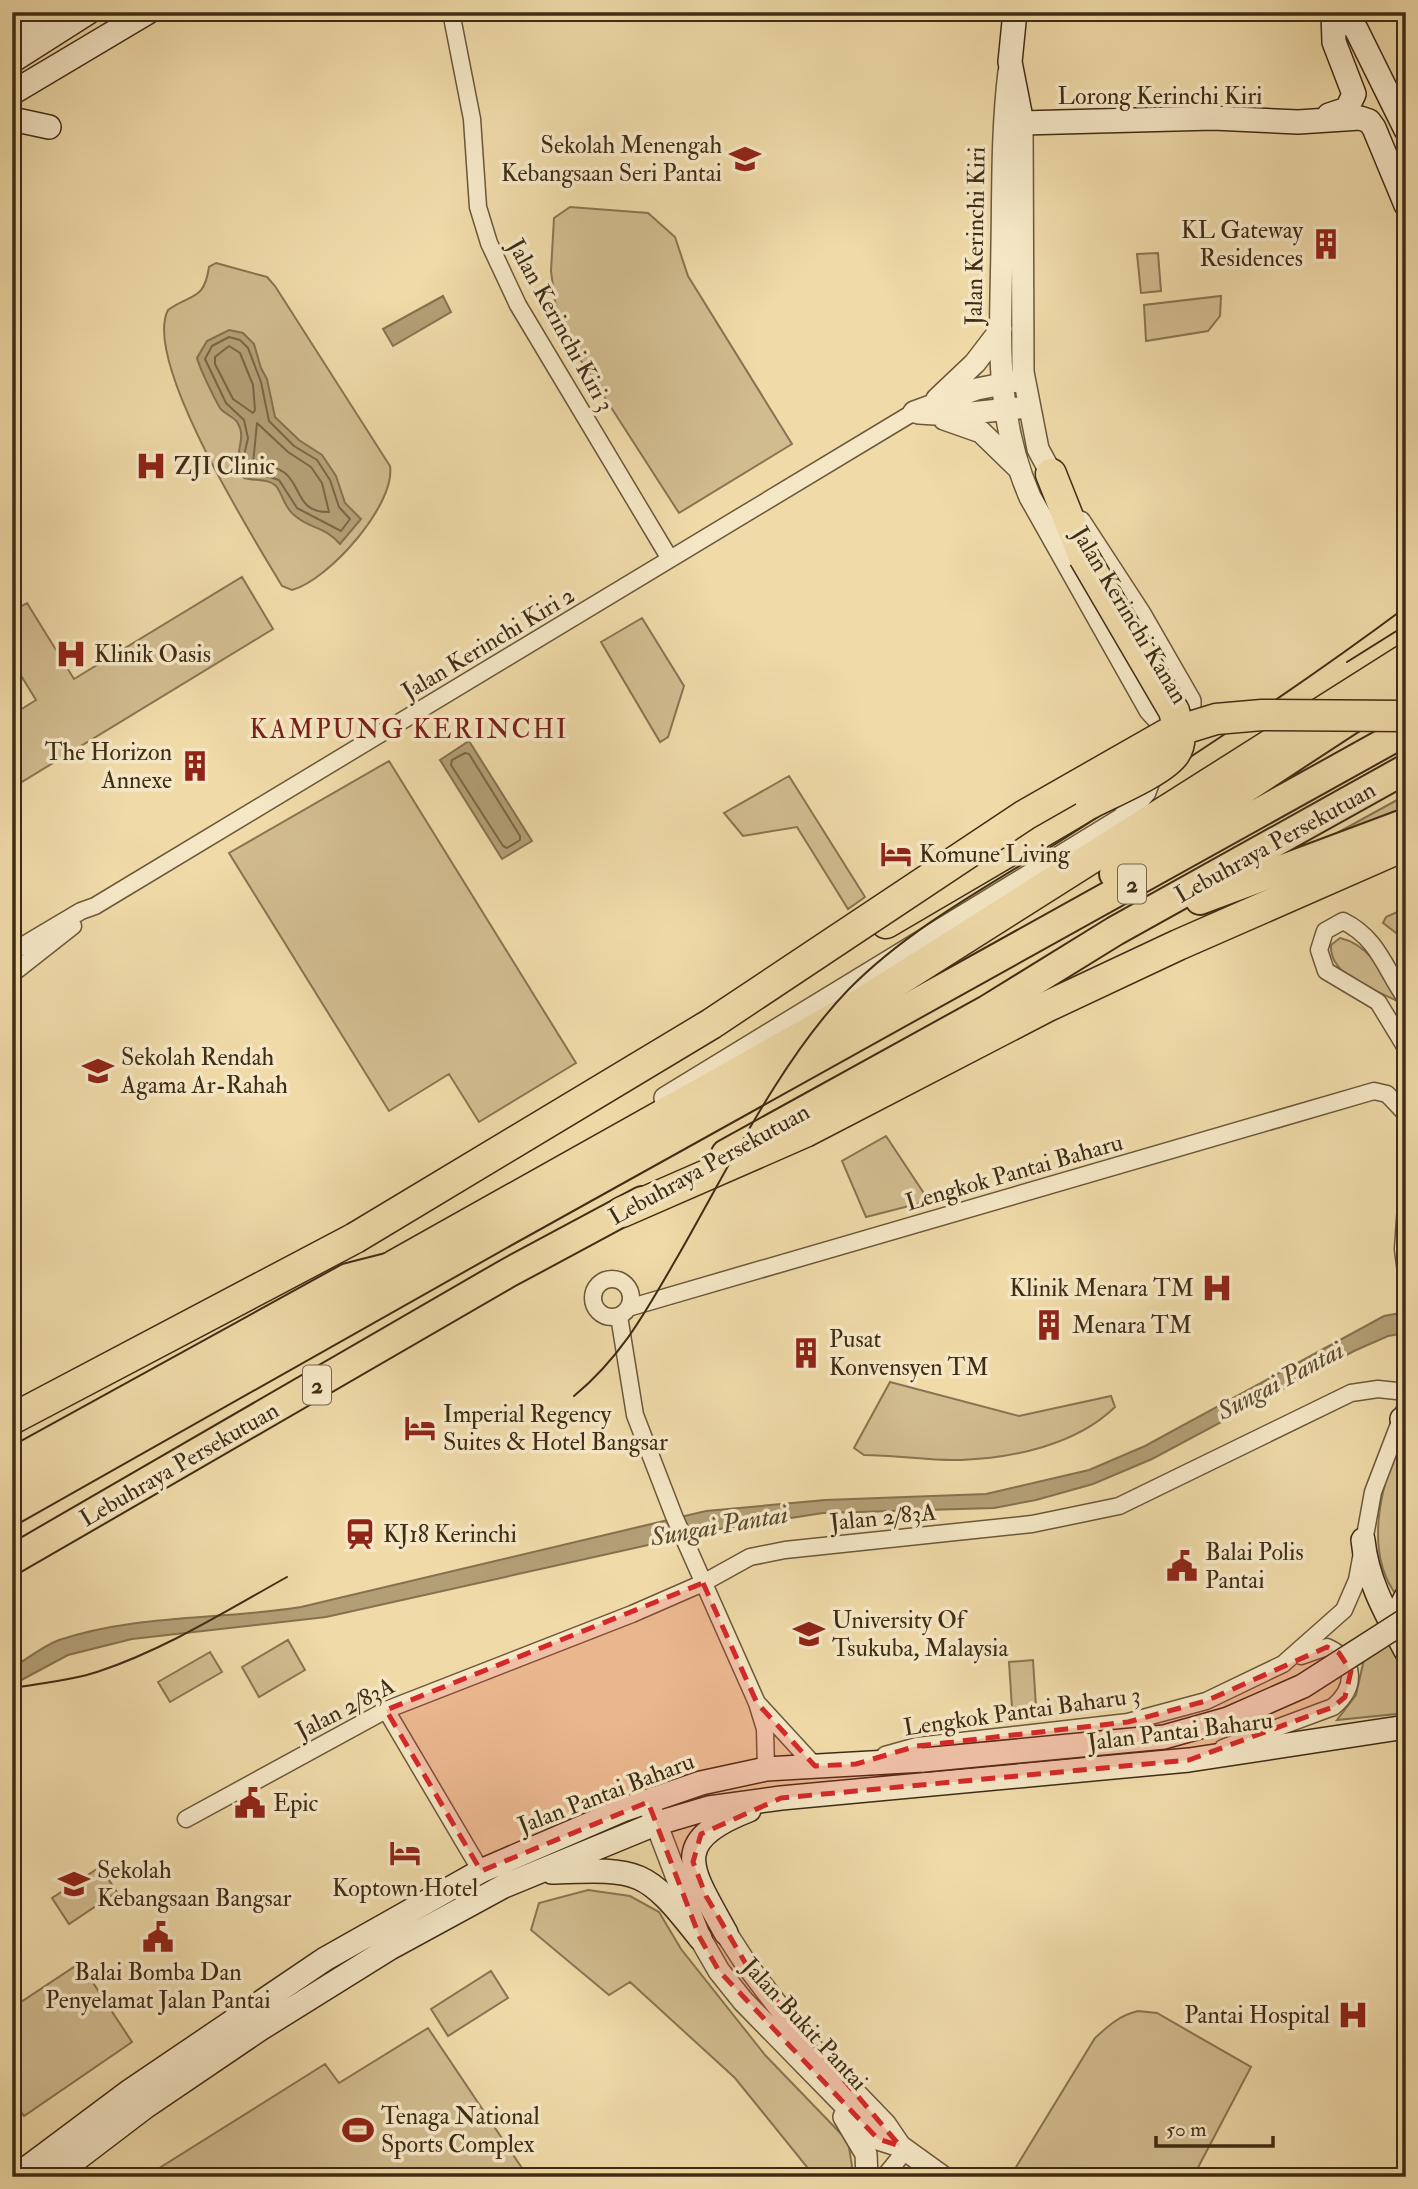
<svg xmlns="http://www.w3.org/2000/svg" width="1418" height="2189" font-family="'IM FELL Double Pica',serif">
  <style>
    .green { fill: #d1bc8f; stroke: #887452; stroke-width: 2 }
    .water { fill: #b39f76; stroke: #85714f; stroke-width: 2 }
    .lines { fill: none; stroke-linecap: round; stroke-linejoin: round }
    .shore { stroke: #796646; stroke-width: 2 }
    .minor-casing { stroke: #6b583a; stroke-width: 19 }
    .tertiary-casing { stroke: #6b583a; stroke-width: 24 }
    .secondary-casing { stroke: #3f2c15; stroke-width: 26 }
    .trunk-casing { stroke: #3f2c15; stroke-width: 32 }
    .motorway-casing { stroke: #3f2c15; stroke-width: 33 }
    .minor { stroke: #f5e7c6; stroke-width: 16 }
    .tertiary { stroke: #f5e7c6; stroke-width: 21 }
    .secondary { stroke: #f5e7c6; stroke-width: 23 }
    .trunk { stroke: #efdaa8; stroke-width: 28 }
    .motorway { stroke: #efdaa8; stroke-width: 30 }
    .tram { stroke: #3f2c15; stroke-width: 2 }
    .secondary-bridge-casing { stroke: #3f2c15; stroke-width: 26; stroke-linecap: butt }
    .motorway-bridge-casing { stroke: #3f2c15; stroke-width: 33; stroke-linecap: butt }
    .secondary-bridge { stroke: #f5e7c6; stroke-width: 23 }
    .motorway-bridge { stroke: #efdaa8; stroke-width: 30 }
    .marked { fill: #d62828; fill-opacity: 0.2; stroke: #d62828; stroke-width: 5; stroke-dasharray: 14 9; stroke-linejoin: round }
    .labels { text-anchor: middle; stroke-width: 7; stroke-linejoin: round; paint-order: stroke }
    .shield { fill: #f5e7c6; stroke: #76644a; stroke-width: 2 }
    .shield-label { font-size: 23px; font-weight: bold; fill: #3f2c15 }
    .street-label { font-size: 24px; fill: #3f2c15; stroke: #f5e7c6 }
    .poi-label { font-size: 24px; fill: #3f2c15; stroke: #f5e7c6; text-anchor: start }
    .neighbourhood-label { font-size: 26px; letter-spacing: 2px; fill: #7a1f14; stroke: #f5e7c6 }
    .water-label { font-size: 26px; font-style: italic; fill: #5c492d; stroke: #f5e7c6 }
  </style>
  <rect width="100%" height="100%" fill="#efdaa8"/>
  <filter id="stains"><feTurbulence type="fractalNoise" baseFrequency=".00286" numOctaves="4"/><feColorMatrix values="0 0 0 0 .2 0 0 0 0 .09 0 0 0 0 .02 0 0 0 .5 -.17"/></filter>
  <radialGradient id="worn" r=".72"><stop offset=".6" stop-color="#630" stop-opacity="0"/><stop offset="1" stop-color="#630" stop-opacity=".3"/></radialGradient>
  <!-- green -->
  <path class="green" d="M570,207L648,213L675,237L688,276L792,444L679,513L558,325L551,271L554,218Z
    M1158,253L1161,291L1141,293L1137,254Z
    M216,263L267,277L275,286L390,466C396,504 329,580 292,590L282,586C253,537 142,361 168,310C192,293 204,301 209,267Z
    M1221,296L1220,316L1208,331L1146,341L1144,305Z
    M242,577L273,629L12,788V715L36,700L12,661V612L27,603L74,679Z
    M642,618L684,686L668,737L660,742L601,642Z
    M389,761L576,1063L479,1122L449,1074L389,1111L229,853Z
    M789,776L865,897L848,909L797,827L743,836L724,813Z
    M1406,795V808L1308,849Z
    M1406,908L1404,939L1383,923L1386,917Z
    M1340,938C1371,945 1383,974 1397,1001C1374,989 1329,976 1331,945Z
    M886,1136L929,1201L866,1217L842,1161Z
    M890,1382L1019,1416L1111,1396L1115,1407C1076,1445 1013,1458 961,1460C929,1461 896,1455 864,1455L854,1448Z
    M1400,1442V1464L1406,1483V1582L1397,1596C1364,1553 1380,1487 1400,1442Z
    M288,1640L305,1670L259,1697L242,1667Z
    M1389,1641L1406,1679V1713L1337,1720L1356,1695L1364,1659Z
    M210,1652L222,1672L170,1702L158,1682Z
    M1033,1660L1036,1707L1012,1708L1009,1662Z
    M100,1867L117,1892L69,1924L52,1898Z
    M588,1890L630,1896L659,1912L681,1949L765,2055L848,2141L852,2166L849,2177H815L735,2078L630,1982L609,1995L531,1930L539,1903Z
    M80,1963L132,2042L24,2116L12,2098V2008Z
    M491,1971L508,1998L448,2036L431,2009Z
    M1138,2011L1157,2013L1251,2067L1193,2177H1010L1095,2038C1108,2026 1120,2015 1138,2011Z
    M428,2028L528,2177H145L325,2064L339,2083Z"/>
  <!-- water -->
  <path class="water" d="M443,296L451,312L393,346L383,329Z
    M229,330L243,333L254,344L261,368L267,379L275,417L299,440L322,455L336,476L345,503L361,519L340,544C323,525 311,530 294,515C284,507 283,495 276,486C268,478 254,481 244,478C227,461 250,441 237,422C233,416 224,414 220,408C214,398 200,369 197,358L207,341Z
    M469,741L532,841L502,859L440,760Z
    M1406,1312V1333L1388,1336L1354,1351L1152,1459L1093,1484L1036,1500L994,1508L823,1513L720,1529L326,1617L132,1639L68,1655L12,1685V1668C27,1659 43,1646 59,1640C136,1614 221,1620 301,1607L706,1511L825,1500L986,1494L1089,1470L1145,1446L1384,1316Z"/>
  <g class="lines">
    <!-- shore -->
    <path class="shore" d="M229,337L240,340L248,348L261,382L269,421L294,446L317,460L330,480L339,507L350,519L341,531L297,508L279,480L244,469L243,460L248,438L244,420L226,403L205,359L212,346Z
      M229,346L240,353L253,385L255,410L253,413L233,399L215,364V357Z
      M257,423L288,452L311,467L322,483L329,512C297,513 302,487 285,473C274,465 264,466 253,464Z
      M465,753L469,754L520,836V840L507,848L503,846L451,765L452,760Z"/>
    <defs>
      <path id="minor" d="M451,12L472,119L478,207L489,243L518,305L670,559
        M12,952L81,911L95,906L914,412
        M12,974L73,926
        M1406,999C1385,969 1378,938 1343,921L1325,931L1319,950L1326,971L1378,1002L1406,1048
        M1406,1206L1403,1249L1406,1272
        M593 1298a19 19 0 1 1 38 0a19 19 0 1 1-38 0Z
        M628,1308L1374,1091L1387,1094L1406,1114
        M619,1316L635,1415L674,1516L757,1703L765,1729L766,1769
        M758,1704L815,1766
        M386,1710L481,1871
        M1223,1748L1333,1707C1356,1688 1357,1660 1327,1647L1301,1656
        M885,1755L917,1746L1128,1722L1206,1701L1283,1664L1344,1610L1357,1580L1373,1492L1406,1406
        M186,1819L386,1710L632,1614L703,1583L750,1557L785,1550L1032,1524L1119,1506L1351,1393L1378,1389L1406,1392
        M884,2177L905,2151"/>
      <path id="tertiary" d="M1009,72C1002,130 1003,186 1002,244C1001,333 993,412 1030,497L1150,710C1159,720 1166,731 1181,726L1190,716V701L1140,614L1080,522
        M1022,123L1023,372L1038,449L1058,486
        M937,399L975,363L1001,329
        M914,412L977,389L1012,382
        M919,413L951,415L1019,408
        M944,419L981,432L1017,467
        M665,1098L1122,819L1145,792L1153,770
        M648,1802L700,1938L719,1971L743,2001L878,2139L900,2146
        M726,1933L746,1964L804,2040L885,2124L900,2146L943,2177
        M844,2117L866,2154L867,2177"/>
      <path id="secondary" d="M1015,12L1010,62L1022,123L1213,118L1298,122L1360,118L1369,121L1374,128L1406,205
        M1338,12L1356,29L1406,130
        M12,27L33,33H56
        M12,61L89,12
        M12,93L148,12
        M1329,115L1347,109L1354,94L1334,42L1333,12
        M12,119L49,127
        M1402,1419L1406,1435
        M1363,1540C1367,1581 1387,1615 1406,1651
        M1397,1632L1396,1616L1406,1597
        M552,1872C640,1869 645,1868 700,1938
        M726,1933C691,1869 667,1842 749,1810
        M15,2177L130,2091L325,1959L481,1871L625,1809L701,1783L766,1769L923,1760
        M53,2177L145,2107L260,2029L390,1948L504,1886L655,1824L709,1808L781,1798L1189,1760L1406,1727"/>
      <path id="trunk" d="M1114,874L1406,683
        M1200,900L1406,823
        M726,1154L987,1010L1115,931L1406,769
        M12,1463L348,1278L391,1267
        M12,1510L492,1239L1406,731
        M12,1560L508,1273L642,1201"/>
      <path id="motorway" d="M1051,474L1084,557
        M886,923L1091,803
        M622,1212L805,1132L1046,1007L1178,945L1406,845
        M12,1419L355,1238
        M12,1485L350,1297L395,1265L864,1002L1406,659"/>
    </defs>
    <!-- minor casing -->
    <use href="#minor" class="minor-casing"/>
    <!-- tertiary casing -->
    <use href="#tertiary" class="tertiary-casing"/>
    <!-- secondary casing -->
    <use href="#secondary" class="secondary-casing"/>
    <!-- trunk casing -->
    <use href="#trunk" class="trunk-casing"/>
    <!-- motorway casing -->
    <use href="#motorway" class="motorway-casing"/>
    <!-- minor -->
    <use href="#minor" class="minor"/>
    <!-- tertiary -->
    <use href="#tertiary" class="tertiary"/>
    <!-- secondary -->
    <use href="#secondary" class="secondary"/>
    <!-- trunk -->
    <use href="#trunk" class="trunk"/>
    <!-- motorway -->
    <use href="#motorway" class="motorway"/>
    <!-- tram -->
    <path class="tram" d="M1347,662L1406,625
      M574,1396C621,1357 645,1313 675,1261C726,1173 779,1061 849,989C910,927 992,884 1065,838C1181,764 1296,689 1406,607
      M12,1688C41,1683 69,1681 97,1672C164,1650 226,1611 287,1577"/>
    <defs>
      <path id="secondary-bridge" d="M923,1760L1164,1737L1228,1719L1303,1686L1406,1620"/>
      <path id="motorway-bridge" d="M1084,557L1174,711C1177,724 1184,740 1175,753C1163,771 1112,792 1091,803
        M355,1238L711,1024L1025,815L1167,734L1216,719L1262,715L1406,716"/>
    </defs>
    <!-- secondary-bridge casing -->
    <use href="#secondary-bridge" class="secondary-bridge-casing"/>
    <!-- motorway-bridge casing -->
    <use href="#motorway-bridge" class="motorway-bridge-casing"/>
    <!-- secondary-bridge -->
    <use href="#secondary-bridge" class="secondary-bridge"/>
    <!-- motorway-bridge -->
    <use href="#motorway-bridge" class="motorway-bridge"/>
  </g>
  <!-- marked area -->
  <path class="marked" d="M703,1583L757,1703L815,1766L856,1764L917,1746L1128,1722L1206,1701L1327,1647L1339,1653L1351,1671L1345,1697L1333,1707L1189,1760L781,1798L701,1834L693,1862L706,1896L746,1964L900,2146L878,2139L719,1971L700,1938L648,1802L481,1871L386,1710Z"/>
  <!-- icons -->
  <defs>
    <symbol id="school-bare" viewBox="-9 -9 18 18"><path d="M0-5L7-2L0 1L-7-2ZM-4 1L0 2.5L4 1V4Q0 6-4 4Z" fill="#8f2418" stroke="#f5e7c6" stroke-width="2.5" paint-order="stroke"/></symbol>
    <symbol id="building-bare" viewBox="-9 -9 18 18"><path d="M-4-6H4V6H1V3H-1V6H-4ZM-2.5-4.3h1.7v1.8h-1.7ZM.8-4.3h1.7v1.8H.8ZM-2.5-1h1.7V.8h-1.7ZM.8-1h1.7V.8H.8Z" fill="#8f2418" stroke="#f5e7c6" stroke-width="2.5" paint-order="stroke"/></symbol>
    <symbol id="hospital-bare" viewBox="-9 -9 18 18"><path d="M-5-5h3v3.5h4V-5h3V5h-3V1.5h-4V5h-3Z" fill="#8f2418" stroke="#f5e7c6" stroke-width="2.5" paint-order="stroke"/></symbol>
    <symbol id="hotel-bare" viewBox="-9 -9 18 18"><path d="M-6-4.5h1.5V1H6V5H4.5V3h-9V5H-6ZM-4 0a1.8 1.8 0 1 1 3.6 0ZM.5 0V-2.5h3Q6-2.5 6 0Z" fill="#8f2418" stroke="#f5e7c6" stroke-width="2.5" paint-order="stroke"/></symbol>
    <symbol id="station-bare" viewBox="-9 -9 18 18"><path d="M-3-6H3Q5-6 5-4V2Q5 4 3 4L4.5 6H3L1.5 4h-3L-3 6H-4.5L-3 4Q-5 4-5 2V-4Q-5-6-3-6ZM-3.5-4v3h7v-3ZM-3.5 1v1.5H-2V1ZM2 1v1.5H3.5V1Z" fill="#8f2418" stroke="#f5e7c6" stroke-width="2.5" paint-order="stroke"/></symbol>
    <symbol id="civic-bare" viewBox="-9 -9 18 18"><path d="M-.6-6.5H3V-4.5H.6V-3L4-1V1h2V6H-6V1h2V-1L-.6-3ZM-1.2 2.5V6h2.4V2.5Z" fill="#8f2418" stroke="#f5e7c6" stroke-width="2.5" paint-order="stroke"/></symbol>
    <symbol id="university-bare" viewBox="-9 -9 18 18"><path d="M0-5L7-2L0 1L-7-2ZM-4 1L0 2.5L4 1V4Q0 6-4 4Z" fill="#8f2418" stroke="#f5e7c6" stroke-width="2.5" paint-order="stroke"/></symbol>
    <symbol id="stadium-bare" viewBox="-9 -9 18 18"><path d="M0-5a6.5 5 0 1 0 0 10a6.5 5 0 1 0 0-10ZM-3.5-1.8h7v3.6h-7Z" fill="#8f2418" stroke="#f5e7c6" stroke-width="2.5" paint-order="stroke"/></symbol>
  </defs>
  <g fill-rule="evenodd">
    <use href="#school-bare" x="723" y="137" width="44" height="44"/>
    <use href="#building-bare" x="1304" y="222" width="44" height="44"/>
    <use href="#hospital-bare" x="129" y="444" width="44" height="44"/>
    <use href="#hospital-bare" x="49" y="632" width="44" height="44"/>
    <use href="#building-bare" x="173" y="744" width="44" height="44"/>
    <use href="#hotel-bare" x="874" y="832" width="44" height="44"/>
    <use href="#school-bare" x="76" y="1049" width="44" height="44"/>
    <use href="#hospital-bare" x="1195" y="1266" width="44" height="44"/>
    <use href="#building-bare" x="1027" y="1303" width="44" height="44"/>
    <use href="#building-bare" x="784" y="1331" width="44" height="44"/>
    <use href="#hotel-bare" x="398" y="1406" width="44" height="44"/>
    <use href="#station-bare" x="338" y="1512" width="44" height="44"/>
    <use href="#civic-bare" x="1160" y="1544" width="44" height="44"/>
    <use href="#university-bare" x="787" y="1612" width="44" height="44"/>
    <use href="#civic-bare" x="228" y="1781" width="44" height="44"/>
    <use href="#hotel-bare" x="383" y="1831" width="44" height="44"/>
    <use href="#school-bare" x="52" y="1862" width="44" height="44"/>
    <use href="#civic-bare" x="136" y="1915" width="44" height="44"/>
    <use href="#hospital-bare" x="1331" y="1993" width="44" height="44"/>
    <use href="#stadium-bare" x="336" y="2108" width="44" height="44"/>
  </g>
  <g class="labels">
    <!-- shield labels -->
    <g class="shield">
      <rect x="1118" y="864.5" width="28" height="39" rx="5"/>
      <rect x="303" y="1365.5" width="28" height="39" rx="5"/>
    </g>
    <g class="shield-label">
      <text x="1132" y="892">2</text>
      <text x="317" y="1393">2</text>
    </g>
    <!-- street labels -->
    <g class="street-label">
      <text x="1160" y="104">Lorong Kerinchi Kiri</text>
      <text transform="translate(975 236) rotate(-89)" y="8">Jalan Kerinchi Kiri</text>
      <text transform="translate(561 325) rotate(61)" y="8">Jalan Kerinchi Kiri 3</text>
      <text transform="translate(1130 615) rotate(59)" y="8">Jalan Kerinchi Kanan</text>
      <text transform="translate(488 643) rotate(-31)" y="8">Jalan Kerinchi Kiri 2</text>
      <text transform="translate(1275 842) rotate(-29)" y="8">Lebuhraya Persekutuan</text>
      <text transform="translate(709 1164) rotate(-29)" y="8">Lebuhraya Persekutuan</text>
      <text transform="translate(1014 1172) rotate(-16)" y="8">Lengkok Pantai Baharu</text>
      <text transform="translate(179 1464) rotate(-30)" y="8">Lebuhraya Persekutuan</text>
      <text transform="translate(883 1517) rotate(-6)" y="8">Jalan 2/83A</text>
      <text transform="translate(345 1708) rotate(-27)" y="8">Jalan 2/83A</text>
      <text transform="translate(1022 1711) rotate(-8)" y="8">Lengkok Pantai Baharu 3</text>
      <text transform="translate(1180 1731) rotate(-7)" y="8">Jalan Pantai Baharu</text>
      <text transform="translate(606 1793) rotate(-21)" y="8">Jalan Pantai Baharu</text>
      <text transform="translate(805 2024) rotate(47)" y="8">Jalan Bukit Pantai</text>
    </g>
    <!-- poi labels -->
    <g class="poi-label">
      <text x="722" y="153" text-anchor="end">Sekolah Menengah<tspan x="722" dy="28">Kebangsaan Seri Pantai</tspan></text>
      <text x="1303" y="238" text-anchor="end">KL Gateway<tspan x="1303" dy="28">Residences</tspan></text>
      <text x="174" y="474">ZJI Clinic</text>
      <text x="94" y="662">Klinik Oasis</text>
      <text x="172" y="760" text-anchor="end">The Horizon<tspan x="172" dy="28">Annexe</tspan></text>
      <text x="919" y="862">Komune Living</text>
      <text x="121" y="1065">Sekolah Rendah<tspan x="121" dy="28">Agama Ar-Rahah</tspan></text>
      <text x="1194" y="1296" text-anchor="end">Klinik Menara TM</text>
      <text x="1072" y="1333">Menara TM</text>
      <text x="829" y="1347">Pusat<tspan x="829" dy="28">Konvensyen TM</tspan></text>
      <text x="443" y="1422">Imperial Regency<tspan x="443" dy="28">Suites &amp; Hotel Bangsar</tspan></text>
      <text x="383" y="1542">KJ18 Kerinchi</text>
      <text x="1205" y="1560">Balai Polis<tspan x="1205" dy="28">Pantai</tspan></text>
      <text x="832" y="1628">University Of<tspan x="832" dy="28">Tsukuba, Malaysia</tspan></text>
      <text x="273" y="1811">Epic</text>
      <text x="97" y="1878">Sekolah<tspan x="97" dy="28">Kebangsaan Bangsar</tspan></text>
      <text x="405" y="1896" text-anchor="middle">Koptown Hotel</text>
      <text x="158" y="1980" text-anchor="middle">Balai Bomba Dan<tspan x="158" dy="28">Penyelamat Jalan Pantai</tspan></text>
      <text x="1330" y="2023" text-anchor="end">Pantai Hospital</text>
      <text x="381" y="2124">Tenaga National<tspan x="381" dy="28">Sports Complex</tspan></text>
    </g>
    <!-- neighbourhood labels -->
    <g class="neighbourhood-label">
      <text x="409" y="738">KAMPUNG KERINCHI</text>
    </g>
    <!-- water labels -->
    <g class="water-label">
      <text transform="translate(1280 1380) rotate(-28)" y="9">Sungai Pantai</text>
      <text transform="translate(719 1525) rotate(-10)" y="9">Sungai Pantai</text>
    </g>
  </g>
  <!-- margin -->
  <rect width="1418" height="2189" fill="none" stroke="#efdaa8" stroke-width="42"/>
  <rect x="14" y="14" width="1390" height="2161" fill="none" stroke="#3f2c15" stroke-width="3.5"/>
  <rect x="21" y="21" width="1376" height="2147" fill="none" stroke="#3f2c15" stroke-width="2"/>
  <!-- scale -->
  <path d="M1156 2136v10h117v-10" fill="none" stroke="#3f2c15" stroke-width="3.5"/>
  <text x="1166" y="2136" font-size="21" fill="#3f2c15" stroke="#f5e7c6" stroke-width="5" paint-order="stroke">50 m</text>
  <rect width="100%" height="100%" filter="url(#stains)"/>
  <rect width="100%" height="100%" fill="url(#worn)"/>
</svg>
